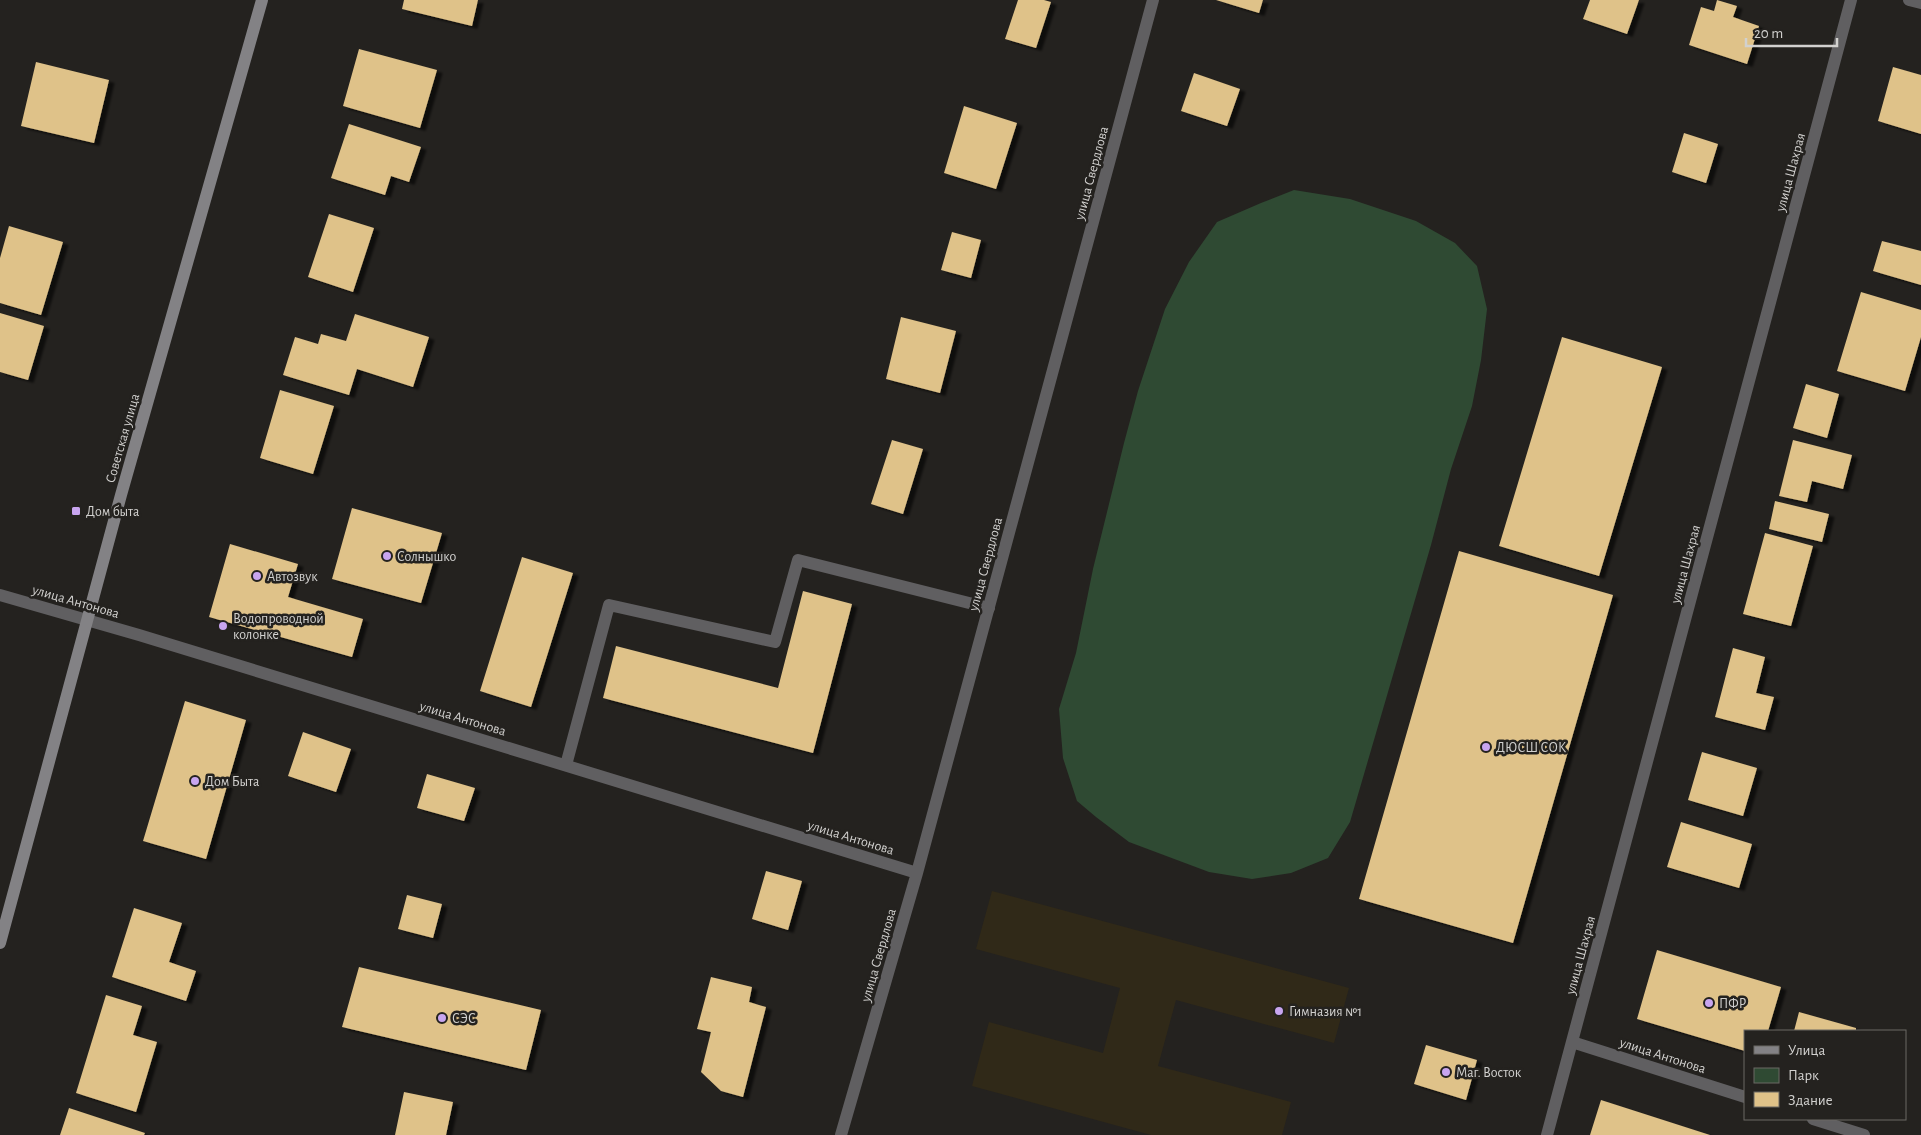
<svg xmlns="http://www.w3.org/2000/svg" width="1921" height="1135" font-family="'Alegreya Sans',sans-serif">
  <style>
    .education { fill: #302918 }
    .green { fill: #2f4a33 }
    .building { fill: #dfc289; filter: url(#shadow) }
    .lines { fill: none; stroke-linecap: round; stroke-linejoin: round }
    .lane { stroke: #605f61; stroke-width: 12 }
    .street { stroke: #605f61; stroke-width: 12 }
    .secondary { stroke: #838285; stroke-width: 12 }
    .poi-dot { fill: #c8a5ef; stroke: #24221f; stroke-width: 2 }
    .labels { text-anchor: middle; stroke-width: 5; stroke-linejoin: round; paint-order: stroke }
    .street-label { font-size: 14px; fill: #d2d1cf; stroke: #24221f }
    .poi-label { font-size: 14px; fill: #d2d1cf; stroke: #24221f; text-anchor: start }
  </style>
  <defs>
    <filter id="shadow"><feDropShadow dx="5.5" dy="3" stdDeviation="1" flood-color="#0009"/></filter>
  </defs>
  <rect width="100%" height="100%" fill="#24221f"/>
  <!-- education -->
  <path class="education" d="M992,891L1349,988L1334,1043L1176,1000L1158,1066L1291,1102L1282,1135H1151L972,1086L989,1022L1103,1053L1120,988L976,949Z"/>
  <!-- green -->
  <path class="green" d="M1294,190L1350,199L1416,221L1455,243L1477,266L1487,309L1481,360L1472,406L1451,469L1431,545L1350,822L1328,858L1291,873L1252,879L1209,872L1129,842L1096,817L1077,801L1063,758L1059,709L1076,653L1093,569L1124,443L1138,391L1165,309L1189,262L1217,222L1261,203Z"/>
  <!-- building -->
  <path class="building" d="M404,0H478L472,26L402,9Z
    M1018,0H1044L1051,2L1036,48L1005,39Z
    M1216,0H1263L1259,13Z
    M1590,0H1639L1627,34L1583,19Z
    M1717,0L1737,6L1733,17L1759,26L1747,64L1689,45L1701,7L1714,11Z
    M359,49L437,70L420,128L343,106Z
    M36,62L109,80L94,143L21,126Z
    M1893,67L1921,75V134L1878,121Z
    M1194,73L1240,89L1227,126L1181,111Z
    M964,106L1017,123L996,189L944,173Z
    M349,124L421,147L409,182L391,176L385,195L331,178Z
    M1684,133L1718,144L1706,183L1672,172Z
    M329,214L374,228L353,292L308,277Z
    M9,226L63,242L41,315L0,303V258Z
    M952,232L981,240L971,278L941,270Z
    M1882,241L1921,251V285L1873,271Z
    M1861,292L1921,310V337L1905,391L1837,371Z
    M0,313L44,326L28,380L0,372Z
    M355,314L429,337L413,387L357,369L349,395L283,375L295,337L318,344L321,334L346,341Z
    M901,317L956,331L940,393L886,379Z
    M1562,337L1662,367L1599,576L1499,546Z
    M1806,384L1839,394L1827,438L1793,428Z
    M280,390L334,406L313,474L260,458Z
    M892,440L923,449L903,514L871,504Z
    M1793,440L1852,455L1843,489L1812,481L1807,502L1779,496Z
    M1775,501L1829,514L1822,542L1769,529Z
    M352,508L442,533L421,603L332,579Z
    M1765,533L1813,546L1791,626L1743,614Z
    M230,544L298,564L288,597L363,619L352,657L209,617Z
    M1459,551L1613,595L1513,943L1359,899Z
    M522,557L573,573L531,707L480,691Z
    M803,591L852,604L813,753L603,698L616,646L778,688Z
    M1733,648L1765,657L1756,693L1774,697L1765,730L1715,717Z
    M185,701L246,720L206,859L143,841Z
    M303,732L351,749L336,792L288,776Z
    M1702,752L1757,768L1743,816L1688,800Z
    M427,774L475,788L464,821L417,808Z
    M1681,822L1752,844L1739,888L1667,867Z
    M766,871L802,881L788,930L752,919Z
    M407,895L442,904L433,938L398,929Z
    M134,908L182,923L169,962L196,971L186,1001L112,977Z
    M1657,950L1781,987L1768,1031H1745V1051L1637,1019Z
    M359,967L541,1010L526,1070L342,1027Z
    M711,977L752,987L749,1002L766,1007L743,1097L721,1091L701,1072L711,1032L697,1029Z
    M106,995L142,1006L133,1035L157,1042L136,1112L76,1093Z
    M1799,1012L1856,1028V1031H1794Z
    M1426,1045L1477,1060L1466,1100L1414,1084Z
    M404,1092L453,1102L446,1135H395Z
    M1601,1100L1710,1135H1590Z
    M69,1108L145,1133L144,1135H60Z"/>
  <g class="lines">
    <!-- lane -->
    <path class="lane" d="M566,765L609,605L775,642L798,560L989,608"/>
    <!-- street -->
    <path class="street" d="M1909,0L1921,3
      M0,595L139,635L917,873
      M1572,1042L1745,1097
      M1813,1119L1864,1135
      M841,1135L917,873L1153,0
      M1547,1135L1851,0"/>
    <!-- secondary -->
    <path class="secondary" d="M0,943L121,495L262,0"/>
  </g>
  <!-- markers -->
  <g class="poi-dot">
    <rect x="71" y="506" width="10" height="10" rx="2.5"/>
    <circle cx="387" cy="556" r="5"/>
    <circle cx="257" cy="576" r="5"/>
    <circle cx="223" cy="626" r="5"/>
    <circle cx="1486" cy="747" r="5"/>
    <circle cx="195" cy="781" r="5"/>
    <circle cx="1709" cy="1003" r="5"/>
    <circle cx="1279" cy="1011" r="5"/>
    <circle cx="442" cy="1018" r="5"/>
    <circle cx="1446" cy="1072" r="5"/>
  </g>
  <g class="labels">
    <!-- street labels -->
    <g class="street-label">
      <text transform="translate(1790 172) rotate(-75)" y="5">улица Шахрая</text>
      <text transform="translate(1091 173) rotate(-75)" y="5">улица Свердлова</text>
      <text transform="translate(122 438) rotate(-74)" y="5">Советская улица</text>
      <text transform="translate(985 564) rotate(-75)" y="5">улица Свердлова</text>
      <text transform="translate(1685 564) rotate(-75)" y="5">улица Шахрая</text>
      <text transform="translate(76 601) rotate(16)" y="5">улица Антонова</text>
      <text transform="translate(463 718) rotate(17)" y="5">улица Антонова</text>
      <text transform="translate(851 837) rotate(17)" y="5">улица Антонова</text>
      <text transform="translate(878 955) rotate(-74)" y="5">улица Свердлова</text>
      <text transform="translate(1580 955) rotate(-75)" y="5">улица Шахрая</text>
      <text transform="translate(1663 1055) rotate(18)" y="5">улица Антонова</text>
    </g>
    <!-- poi labels -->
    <g class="poi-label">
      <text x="86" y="516">Дом быта</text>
      <text x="397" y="561">Солнышко</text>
      <text x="267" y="581">Автозвук</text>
      <text x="233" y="623">Водопроводной<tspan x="233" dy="16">колонке</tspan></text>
      <text x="1496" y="752">ДЮСШ СОК</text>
      <text x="205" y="786">Дом Быта</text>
      <text x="1719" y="1008">ПФР</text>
      <text x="1289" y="1016">Гимназия №1</text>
      <text x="452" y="1023">СЭС</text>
      <text x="1456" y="1077">Маг. Восток</text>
    </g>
  </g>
  <!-- legend -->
  <rect x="1744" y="1030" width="162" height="90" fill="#24221f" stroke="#6a6865"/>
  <rect x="1754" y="1046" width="25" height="8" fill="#838285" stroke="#6a6865"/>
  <text x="1788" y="1055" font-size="15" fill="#d2d1cf">Улица</text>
  <rect x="1754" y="1068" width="25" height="15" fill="#2f4a33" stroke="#6a6865"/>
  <text x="1788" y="1080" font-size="15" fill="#d2d1cf">Парк</text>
  <rect x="1754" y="1092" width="25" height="15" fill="#dfc289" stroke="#6a6865"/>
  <text x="1788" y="1105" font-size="15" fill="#d2d1cf">Здание</text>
  <!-- scale -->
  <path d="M1746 38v8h91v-8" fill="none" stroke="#d2d1cf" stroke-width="2.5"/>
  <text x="1754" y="38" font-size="15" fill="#d2d1cf" stroke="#24221f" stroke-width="4" paint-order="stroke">20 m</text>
</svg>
